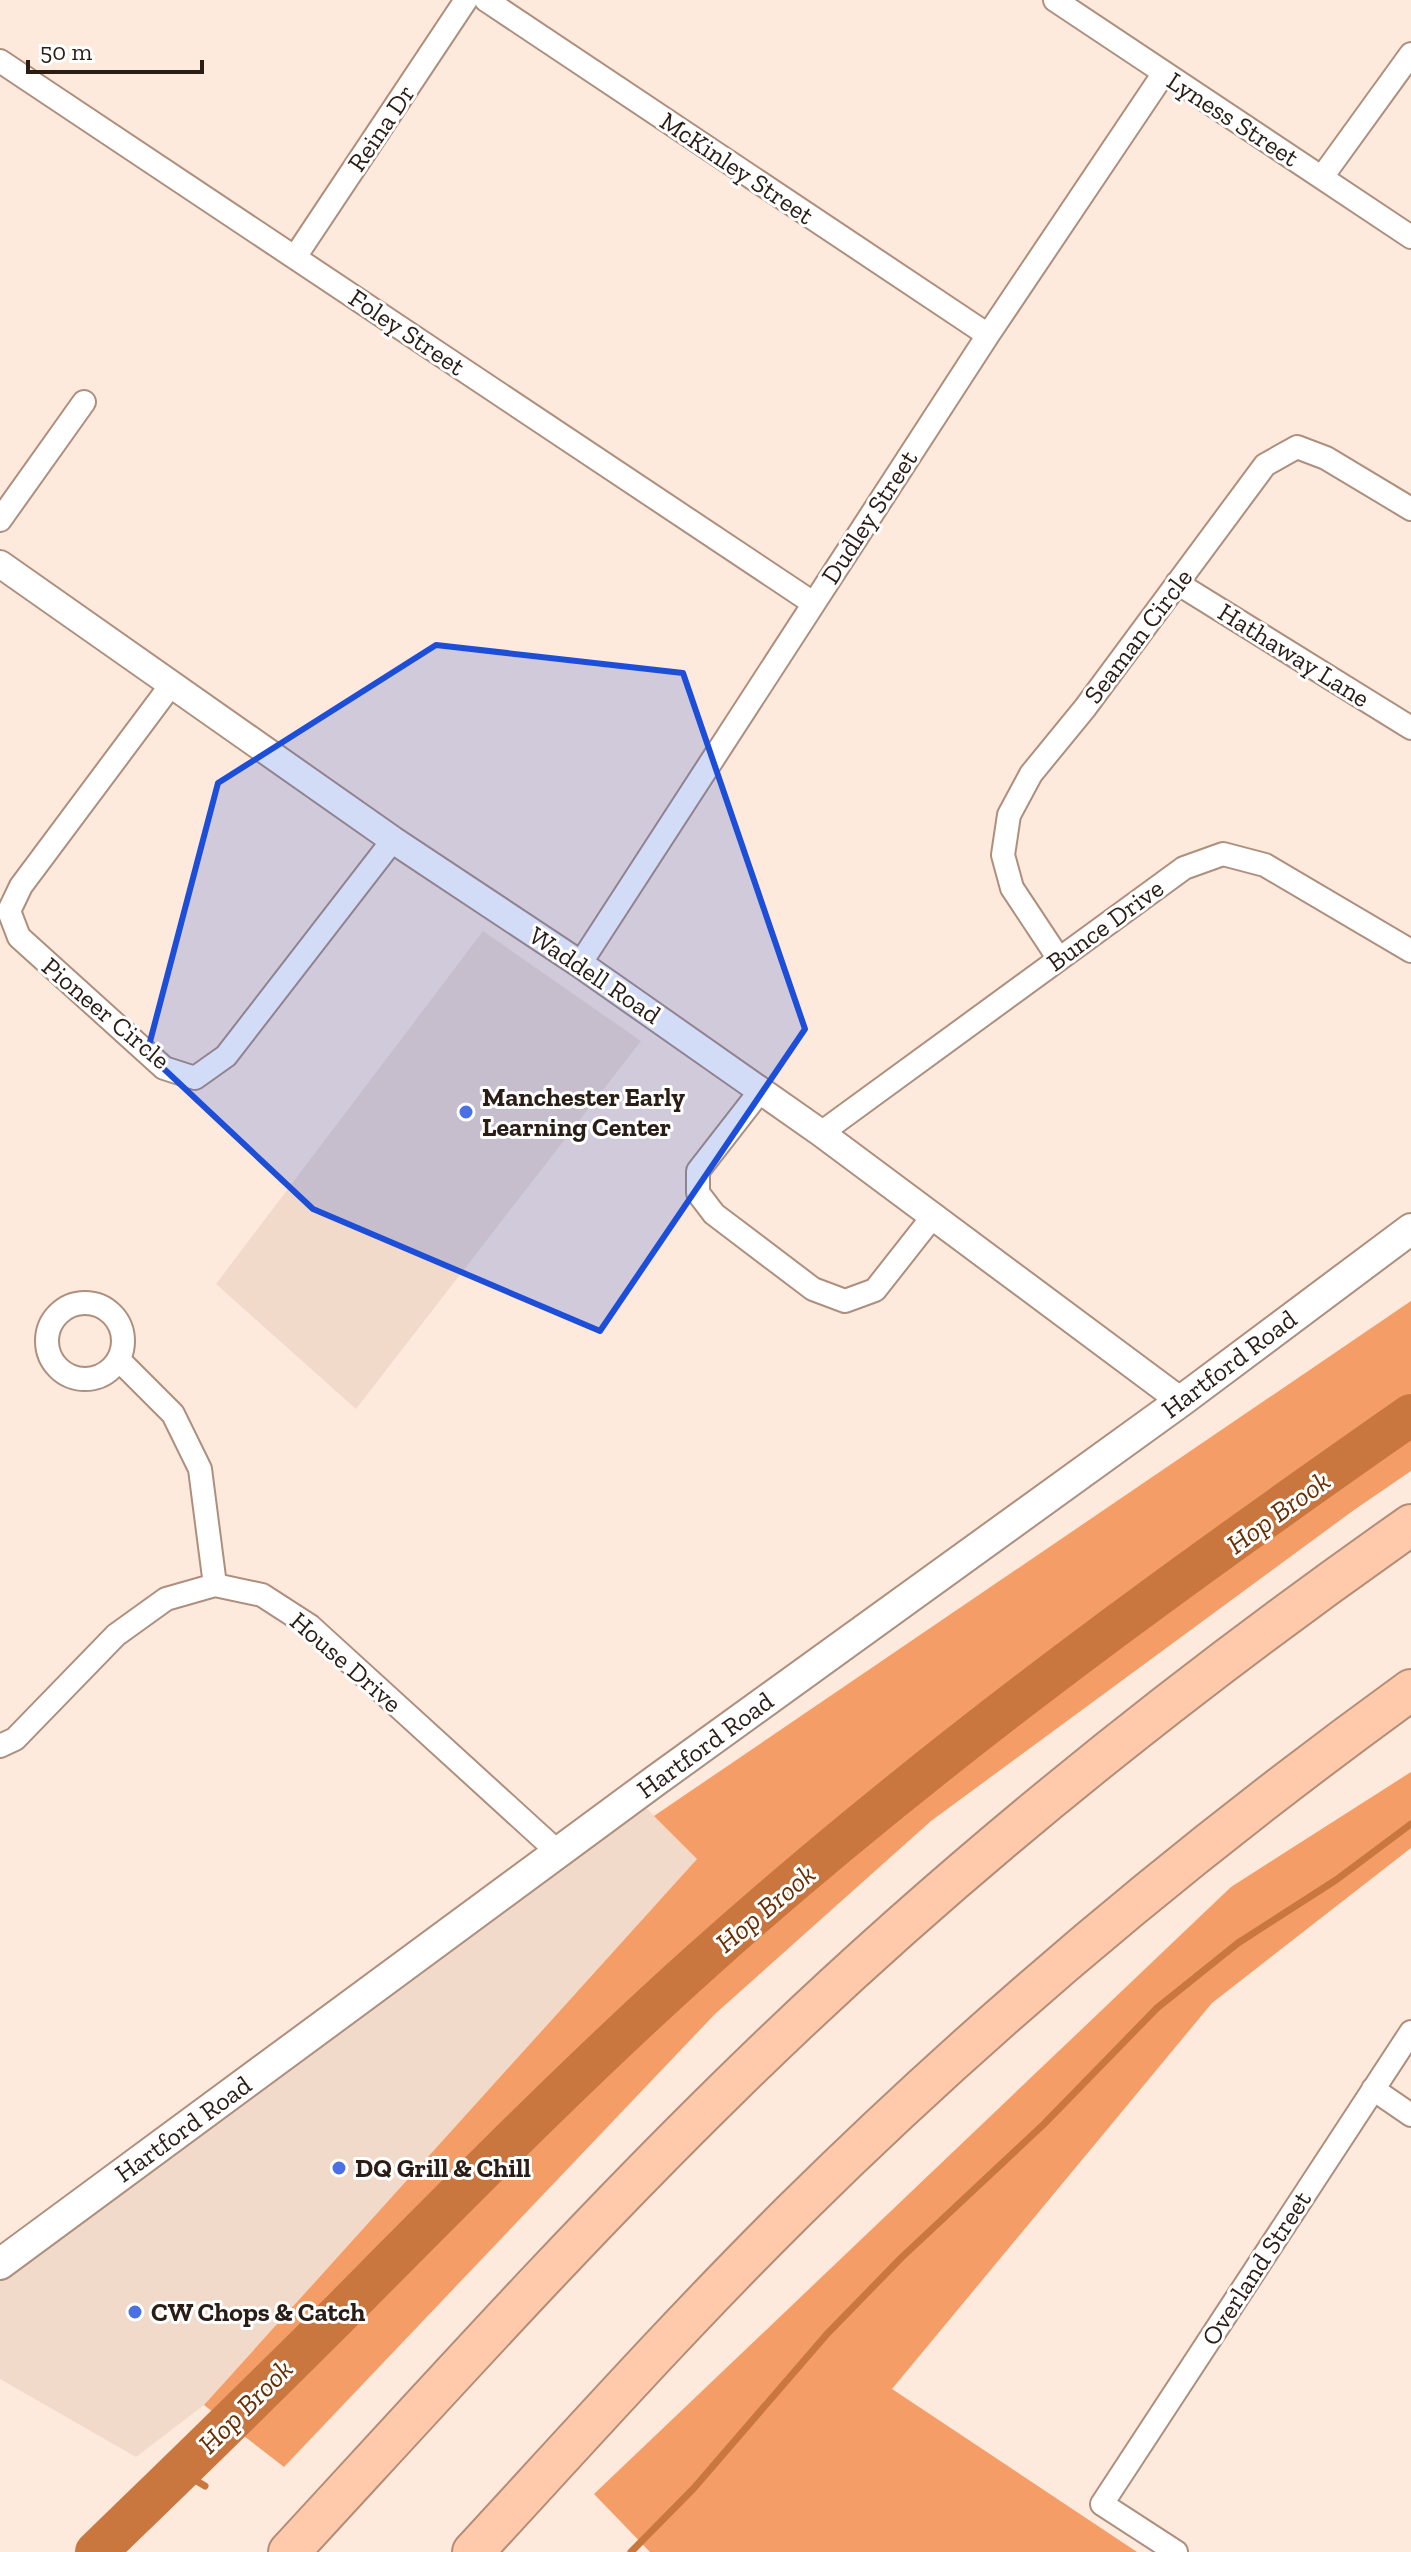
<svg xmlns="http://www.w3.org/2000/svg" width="1411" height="2552" font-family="'Zilla Slab',serif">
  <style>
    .built { fill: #f2dacb }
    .forest { fill: #f49d66 }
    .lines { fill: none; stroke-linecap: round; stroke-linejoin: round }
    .stream { stroke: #ca773f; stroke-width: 7 }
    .river { stroke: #ca773f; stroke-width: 42 }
    .minor-casing { stroke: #ae8f7d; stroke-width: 26 }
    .tertiary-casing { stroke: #ae8f7d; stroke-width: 30 }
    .secondary-casing { stroke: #ae8f7d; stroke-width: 34 }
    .motorway-casing { stroke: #b48d77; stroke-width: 44 }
    .minor { stroke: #fff; stroke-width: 22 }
    .tertiary { stroke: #fff; stroke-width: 26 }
    .secondary { stroke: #fff; stroke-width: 30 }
    .motorway { stroke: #ffcaab; stroke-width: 40 }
    .marked { fill: #1d4ed8; fill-opacity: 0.2; stroke: #1d4ed8; stroke-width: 6; stroke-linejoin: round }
    .poi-dot { fill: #4b70e4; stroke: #fff; stroke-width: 3 }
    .labels { text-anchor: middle; stroke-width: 6; stroke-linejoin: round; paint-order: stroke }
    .street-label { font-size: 26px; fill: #291d16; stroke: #fff }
    .poi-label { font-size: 26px; font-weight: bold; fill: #291d16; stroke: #fff; text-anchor: start }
    .water-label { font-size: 28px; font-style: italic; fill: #673004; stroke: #fff }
  </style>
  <rect width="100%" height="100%" fill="#fee9dd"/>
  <!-- built -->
  <path class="built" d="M483,931L641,1041L356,1409L216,1284Z
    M644,1806L698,1858L204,2405L136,2457L0,2379V2280Z"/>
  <!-- forest -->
  <path class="forest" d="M1411,1301V1471L1354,1510L931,1821L715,2014L284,2467L204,2405L697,1859L654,1816Z
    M1411,1772V1848L1212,2003L892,2389L1137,2552H650L594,2494L1231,1887Z"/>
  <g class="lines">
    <!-- stream -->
    <path class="stream" d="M180,2471L205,2486
      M631,2552L694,2488L827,2334L901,2258L1044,2124L1157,2008L1238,1943L1336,1880L1411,1824"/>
    <!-- river -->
    <path class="river" d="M96,2552C180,2471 264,2389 346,2307C463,2189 580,2070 704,1959C925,1761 1167,1585 1411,1415"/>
    <defs>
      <path id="minor" d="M486,0L988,335
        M1055,0L1411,237
        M0,61L813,603
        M1322,177L1411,54
        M295,257L466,0
        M0,520L84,402
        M1177,583L1411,728
        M171,685L21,886L9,911L19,937L164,1068L195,1078L226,1056L393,840
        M1059,959L1012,888L1003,855L1009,815L1031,774L1085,708L1265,465L1297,447L1326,458L1411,509
        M580,964L988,335L1164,73
        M761,1090L698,1171V1193L714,1214L813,1289L845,1301L875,1290L934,1215
        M821,1133L1184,868L1223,854L1265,865L1411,951
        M47 1341a38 38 0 1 1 76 0a38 38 0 1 1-76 0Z
        M119,1360L173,1414L200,1469L215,1585
        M0,1746L15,1739L116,1635L166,1599L215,1585L262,1595L310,1626L559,1853
        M1373,2089L1411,2115
        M1176,2552L1102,2504L1411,2032"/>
      <path id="tertiary" d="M0,564L393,840L580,964L821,1133L1181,1401"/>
      <path id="secondary" d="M0,2264L655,1781L1181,1401L1411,1229"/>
      <path id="motorway" d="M289,2552C433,2396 575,2238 726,2090C937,1882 1169,1695 1411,1525
        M473,2552C579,2437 683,2321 794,2211C985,2022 1193,1848 1411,1690"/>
    </defs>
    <!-- minor casing -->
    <use href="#minor" class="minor-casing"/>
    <!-- tertiary casing -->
    <use href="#tertiary" class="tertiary-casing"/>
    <!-- secondary casing -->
    <use href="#secondary" class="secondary-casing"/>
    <!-- motorway casing -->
    <use href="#motorway" class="motorway-casing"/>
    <!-- minor -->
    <use href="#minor" class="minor"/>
    <!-- tertiary -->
    <use href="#tertiary" class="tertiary"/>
    <!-- secondary -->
    <use href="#secondary" class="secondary"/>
    <!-- motorway -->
    <use href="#motorway" class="motorway"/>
  </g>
  <!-- marked area -->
  <path class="marked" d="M436,645L683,673L805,1029L600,1331L313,1209L147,1053L218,783Z"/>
  <!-- markers -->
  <g class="poi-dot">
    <circle cx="466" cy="1112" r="8"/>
    <circle cx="339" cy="2168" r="8"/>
    <circle cx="135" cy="2312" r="8"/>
  </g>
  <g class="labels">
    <!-- street labels -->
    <g class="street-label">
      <text transform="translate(1233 119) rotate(33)" y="9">Lyness Street</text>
      <text transform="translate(381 128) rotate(-56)" y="9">Reina Dr</text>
      <text transform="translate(737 168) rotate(34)" y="9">McKinley Street</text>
      <text transform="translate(407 332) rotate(34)" y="9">Foley Street</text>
      <text transform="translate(869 517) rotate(-57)" y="9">Dudley Street</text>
      <text transform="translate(1138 636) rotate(-53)" y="9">Seaman Circle</text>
      <text transform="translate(1294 655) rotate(32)" y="9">Hathaway Lane</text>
      <text transform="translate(1105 925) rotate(-36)" y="9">Bunce Drive</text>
      <text transform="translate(595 975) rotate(34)" y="9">Waddell Road</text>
      <text transform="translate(106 1013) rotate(40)" y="9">Pioneer Circle</text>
      <text transform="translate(1229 1364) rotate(-37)" y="9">Hartford Road</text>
      <text transform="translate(346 1662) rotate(41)" y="9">House Drive</text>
      <text transform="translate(705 1745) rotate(-36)" y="9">Hartford Road</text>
      <text transform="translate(183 2129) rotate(-36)" y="9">Hartford Road</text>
      <text transform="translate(1256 2268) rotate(-57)" y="9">Overland Street</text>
    </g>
    <!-- poi labels -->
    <g class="poi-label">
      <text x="482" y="1106">Manchester Early<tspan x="482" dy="30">Learning Center</tspan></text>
      <text x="355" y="2177">DQ Grill &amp; Chill</text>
      <text x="151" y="2321">CW Chops &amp; Catch</text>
    </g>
    <!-- water labels -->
    <g class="water-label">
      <text transform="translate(1278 1512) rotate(-36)" y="10">Hop Brook</text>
      <text transform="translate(765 1908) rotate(-40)" y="10">Hop Brook</text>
      <text transform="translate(245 2406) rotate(-45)" y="10">Hop Brook</text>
    </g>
  </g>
  <!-- scale -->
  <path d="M28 60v12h174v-12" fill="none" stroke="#291d16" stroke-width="4"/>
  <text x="40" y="60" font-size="24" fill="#291d16" stroke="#ffffff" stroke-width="6" paint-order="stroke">50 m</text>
</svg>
